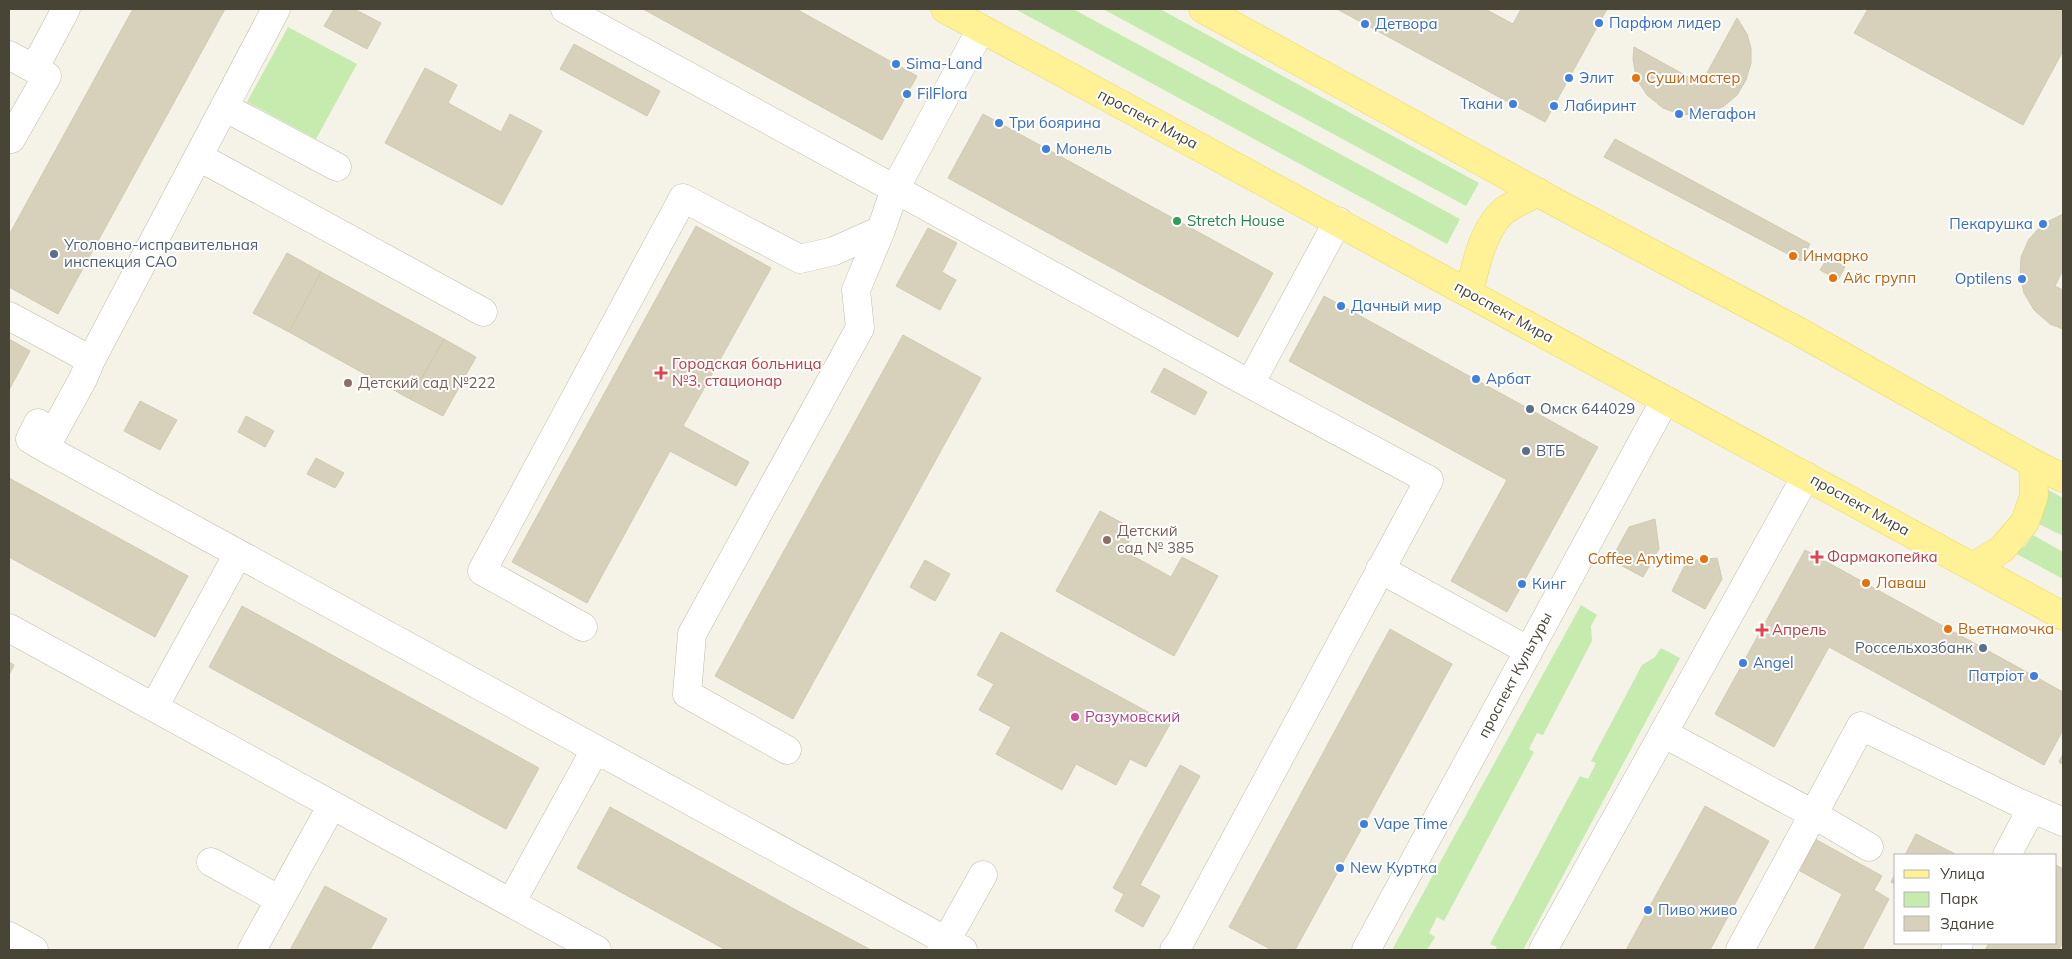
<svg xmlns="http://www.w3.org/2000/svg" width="2072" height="959" font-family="Mulish,sans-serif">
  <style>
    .green { fill: #c6ebae }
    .building { fill: #d7d1bc; stroke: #d2caaf }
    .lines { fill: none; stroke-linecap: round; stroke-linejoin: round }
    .minor-casing { stroke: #c1bca9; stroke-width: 29 }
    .major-casing { stroke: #ebd85f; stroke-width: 29 }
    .minor { stroke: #fff; stroke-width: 28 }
    .major { stroke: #fff296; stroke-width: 28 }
    .shop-dot { fill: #3f7fe0; stroke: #fff; stroke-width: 2 }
    .food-dot { fill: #e8710a; stroke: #fff; stroke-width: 2 }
    .leisure-dot { fill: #2e9e5b; stroke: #fff; stroke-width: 2 }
    .service-dot { fill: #5c6f8a; stroke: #fff; stroke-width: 2 }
    .health-dot { fill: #e0444e; stroke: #fff; stroke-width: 2 }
    .education-dot { fill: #8d6e63; stroke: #fff; stroke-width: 2 }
    .hotel-dot { fill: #d1479c; stroke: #fff; stroke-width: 2 }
    .labels { text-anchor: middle; stroke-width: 4; stroke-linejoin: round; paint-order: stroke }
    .shop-label { font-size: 15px; fill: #366cbe; stroke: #fff; text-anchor: start }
    .food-label { font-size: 15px; fill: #c56008; stroke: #fff; text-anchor: start }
    .street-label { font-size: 15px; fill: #484436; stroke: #fff }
    .leisure-label { font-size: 15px; fill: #27864d; stroke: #fff; text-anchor: start }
    .service-label { font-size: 15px; fill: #4e5e75; stroke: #fff; text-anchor: start }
    .health-label { font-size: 15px; fill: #be3a42; stroke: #fff; text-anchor: start }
    .education-label { font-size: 15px; fill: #785e54; stroke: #fff; text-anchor: start }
    .hotel-label { font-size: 15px; fill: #b23c85; stroke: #fff; text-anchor: start }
  </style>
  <rect width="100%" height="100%" fill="#f5f3e7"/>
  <!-- green -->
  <path class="green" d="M1015,9H1073L1460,219L1447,244Z
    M1103,9H1160L1479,183L1466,206Z
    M288,27L357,64L316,139L247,102Z
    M2045,488L2063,498V536L2039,524L2045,507Z
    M2033,535L2063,552V579L2015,553L2025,546Z
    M1581,605L1597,615L1591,626L1592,641L1543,735L1537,733L1529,749L1534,752L1444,921L1437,917L1429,933L1435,937L1427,950H1392Z
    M1661,648L1680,658L1523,950H1495L1497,947L1490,944L1580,776L1588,779L1596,763L1591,761L1642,665L1655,657Z"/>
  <!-- building -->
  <path class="building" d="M133,9H225L58,314L9,287V235Z
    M334,9H354L381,23L367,49L324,26Z
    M643,9H796L917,76L882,140Z
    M1337,9H1485L1513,24L1521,9H1607L1545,122Z
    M1868,9H2063V51L2023,125L1854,33Z
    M1737,18L1747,34L1751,48V63L1746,80L1737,95L1724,106L1710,113L1695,115L1679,114L1663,108L1647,95L1636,78L1633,59L1634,47L1701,84Z
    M574,44L660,91L647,116L560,69Z
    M425,68L457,85L448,103L501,132L510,114L542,131L502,205L385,143Z
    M983,114L1273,273L1238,337L948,178Z
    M1615,139L1810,244L1801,261L1604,157Z
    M2063,214V270L2055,286L2063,290V329L2050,324L2034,310L2024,293L2020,275L2021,257L2029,239L2043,224Z
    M696,226L771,268L683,426L749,462L736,486L670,451L587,603L512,562Z
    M928,228L957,243L942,272L956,280L940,310L896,286Z
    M287,253L321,272L289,332L253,313Z
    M1828,257L1845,267L1838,280L1820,270Z
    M321,272L444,339L410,399L289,332Z
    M1324,296L1598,447L1507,612L1451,581L1507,480L1289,361Z
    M903,335L981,378L793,719L715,676Z
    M9,339L30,351L9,390Z
    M444,339L476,357L443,416L410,399Z
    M1164,368L1207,392L1195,415L1151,392Z
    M140,401L177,420L160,450L124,431Z
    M246,416L274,431L265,447L238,432Z
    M316,458L344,473L335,488L307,474Z
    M9,478L188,576L155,637L9,557Z
    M1100,511L1135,530L1124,551L1171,577L1182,557L1218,576L1174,656L1056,591Z
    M1655,519L1659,549L1643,577L1611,560L1629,527Z
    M1805,550L2063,692V730L2044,765L1829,647L1774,747L1715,714Z
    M1717,558L1722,579L1705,609L1672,591L1687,561Z
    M925,560L950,574L935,601L910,587Z
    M242,606L539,768L506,829L209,667Z
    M1390,629L1452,664L1295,950H1272L1229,927Z
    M1001,632L1170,724L1146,767L1130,759L1116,785L1076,764L1062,790L996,754L1011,727L979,710L994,684L977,675Z
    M9,662L14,665L9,675Z
    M2063,754V765L2059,762Z
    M1180,765L1200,776L1140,885L1160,896L1143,927L1115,911L1124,894L1113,888Z
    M1705,806L1769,841L1710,950H1626Z
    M610,807L796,910L871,950H726L577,868Z
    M1916,834L1957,855H1905Z
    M1815,839L1882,876L1874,890L1889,899L1862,950H1814L1842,894L1800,871Z
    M2056,865L2063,869V942L2059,950H1985L1989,943H2056Z
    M1896,872V885L1891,882Z
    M325,886L387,919L370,950H290Z"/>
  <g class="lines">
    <defs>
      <path id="minor" d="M565,9L895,189L981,29
        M9,55L47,76L11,139L9,137
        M34,69L66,9
        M224,107L337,167
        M199,157L483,312
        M9,316L91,360L276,9
        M38,423L30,439L45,448L963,950
        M45,448L83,379L91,360
        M1380,569L1529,651
        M583,627L482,571L683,198L800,259L834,251L881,230
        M9,628L597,950
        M154,707L238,554
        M1663,733L1813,814L1869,847
        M787,750L687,694L692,634L860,328L856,290L881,230L895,189L1250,384
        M2007,855L2032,808
        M211,862L280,900
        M511,903L595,750
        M9,936L34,950
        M252,950L332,805
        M941,950L983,875
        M1174,950L1180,942L1429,480L1250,384L1338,221
        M1366,950L1665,400
        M1543,950L1806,476
        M1740,950L1861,726L2013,800L2063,822
        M1955,950L1959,943"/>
      <path id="major" d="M945,9L2063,616
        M1203,9L1557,203L1796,330L2033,463L2063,478
        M1469,293C1475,268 1483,228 1504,211C1513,204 1527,198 1538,192
        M1973,567L2002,549L2025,522L2034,496L2033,463"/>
    </defs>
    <!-- minor casing -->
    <use href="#minor" class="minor-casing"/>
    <!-- major casing -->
    <use href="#major" class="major-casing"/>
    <!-- minor -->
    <use href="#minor" class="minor"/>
    <!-- major -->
    <use href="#major" class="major"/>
  </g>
  <!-- markers -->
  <g class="shop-dot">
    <circle cx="1599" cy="23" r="5"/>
    <circle cx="1365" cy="24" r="5"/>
    <circle cx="896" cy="64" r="5"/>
    <circle cx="1569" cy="78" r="5"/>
    <circle cx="907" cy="94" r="5"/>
    <circle cx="1513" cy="104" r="5"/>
    <circle cx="1554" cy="106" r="5"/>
    <circle cx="1679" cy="114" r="5"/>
    <circle cx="999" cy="123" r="5"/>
    <circle cx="1046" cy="149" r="5"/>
    <circle cx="2043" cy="224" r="5"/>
    <circle cx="2022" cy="279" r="5"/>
    <circle cx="1341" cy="306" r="5"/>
    <circle cx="1476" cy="379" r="5"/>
    <circle cx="1522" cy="584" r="5"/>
    <circle cx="1743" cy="663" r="5"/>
    <circle cx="2034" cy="676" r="5"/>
    <circle cx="1364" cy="824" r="5"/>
    <circle cx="1340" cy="868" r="5"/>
    <circle cx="1648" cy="910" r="5"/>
  </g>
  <g class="food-dot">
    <circle cx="1636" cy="78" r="5"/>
    <circle cx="1793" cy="256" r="5"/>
    <circle cx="1833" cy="278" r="5"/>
    <circle cx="1704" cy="559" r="5"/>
    <circle cx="1866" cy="583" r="5"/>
    <circle cx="1948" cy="629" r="5"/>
  </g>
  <circle class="leisure-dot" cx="1177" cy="221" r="5"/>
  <g class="service-dot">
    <circle cx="54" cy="254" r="5"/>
    <circle cx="1530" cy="409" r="5"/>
    <circle cx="1526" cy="451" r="5"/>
    <circle cx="1983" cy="648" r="5"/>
  </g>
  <g class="health-dot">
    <path d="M658.5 365.5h5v5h5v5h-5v5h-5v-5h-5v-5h5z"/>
    <path d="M1814.5 549.5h5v5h5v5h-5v5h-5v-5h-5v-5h5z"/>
    <path d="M1759.5 622.5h5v5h5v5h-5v5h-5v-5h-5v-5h5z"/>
  </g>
  <g class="education-dot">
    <circle cx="348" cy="383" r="5"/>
    <circle cx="1107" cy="540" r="5"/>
  </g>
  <circle class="hotel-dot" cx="1075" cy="717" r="5"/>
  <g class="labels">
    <!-- shop labels -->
    <g class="shop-label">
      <text x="1609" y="28">Парфюм лидер</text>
      <text x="1375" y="29">Детвора</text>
      <text x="906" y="69">Sima-Land</text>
      <text x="1579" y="83">Элит</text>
      <text x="917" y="99">FilFlora</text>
      <text x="1503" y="109" text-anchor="end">Ткани</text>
      <text x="1564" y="111">Лабиринт</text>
      <text x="1689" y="119">Мегафон</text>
      <text x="1009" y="128">Три боярина</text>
      <text x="1056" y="154">Монель</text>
      <text x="2033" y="229" text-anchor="end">Пекарушка</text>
      <text x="2012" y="284" text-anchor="end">Optilens</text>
      <text x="1351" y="311">Дачный мир</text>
      <text x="1486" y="384">Арбат</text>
      <text x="1532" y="589">Кинг</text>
      <text x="1753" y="668">Angel</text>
      <text x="2024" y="681" text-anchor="end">Патрiот</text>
      <text x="1374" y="829">Vape Time</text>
      <text x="1350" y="873">New Куртка</text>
      <text x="1658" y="915">Пиво живо</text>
    </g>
    <!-- food labels -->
    <g class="food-label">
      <text x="1646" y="83">Суши мастер</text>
      <text x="1803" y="261">Инмарко</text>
      <text x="1843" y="283">Айс групп</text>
      <text x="1694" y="564" text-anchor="end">Coffee Anytime</text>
      <text x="1876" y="588">Лаваш</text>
      <text x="1958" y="634">Вьетнамочка</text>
    </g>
    <!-- street labels -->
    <g class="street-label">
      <text transform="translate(1148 119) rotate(28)" y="5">проспект Мира</text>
      <text transform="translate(1504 312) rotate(29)" y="5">проспект Мира</text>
      <text transform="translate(1860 505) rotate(29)" y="5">проспект Мира</text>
      <text transform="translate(1515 675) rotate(-62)" y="5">проспект Культуры</text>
    </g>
    <!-- leisure labels -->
    <g class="leisure-label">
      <text x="1187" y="226">Stretch House</text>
    </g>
    <!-- service labels -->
    <g class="service-label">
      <text x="64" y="250">Уголовно-исправительная<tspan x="64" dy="17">инспекция САО</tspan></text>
      <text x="1540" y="414">Омск 644029</text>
      <text x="1536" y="456">ВТБ</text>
      <text x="1973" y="653" text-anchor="end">Россельхозбанк</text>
    </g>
    <!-- health labels -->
    <g class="health-label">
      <text x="672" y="369">Городская больница<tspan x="672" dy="17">№3, стационар</tspan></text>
      <text x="1827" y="562">Фармакопейка</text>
      <text x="1772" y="635">Апрель</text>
    </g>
    <!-- education labels -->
    <g class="education-label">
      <text x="358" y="388">Детский сад №222</text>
      <text x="1117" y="536">Детский<tspan x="1117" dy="17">сад № 385</tspan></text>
    </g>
    <!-- hotel labels -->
    <g class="hotel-label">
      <text x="1085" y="722">Разумовский</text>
    </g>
  </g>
  <!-- border -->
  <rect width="2072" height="959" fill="none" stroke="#484436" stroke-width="20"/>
  <!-- legend -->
  <rect x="1894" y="854" width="162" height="90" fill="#ffffff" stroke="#b6b4af"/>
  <rect x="1904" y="870" width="25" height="8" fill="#fff296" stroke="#b6b4af"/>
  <text x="1940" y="879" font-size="15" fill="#484436">Улица</text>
  <rect x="1904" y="892" width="25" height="15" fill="#c6ebae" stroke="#b6b4af"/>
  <text x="1940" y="904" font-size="15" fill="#484436">Парк</text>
  <rect x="1904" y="916" width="25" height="15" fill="#d7d1bc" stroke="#b6b4af"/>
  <text x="1940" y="929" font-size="15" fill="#484436">Здание</text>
</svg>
